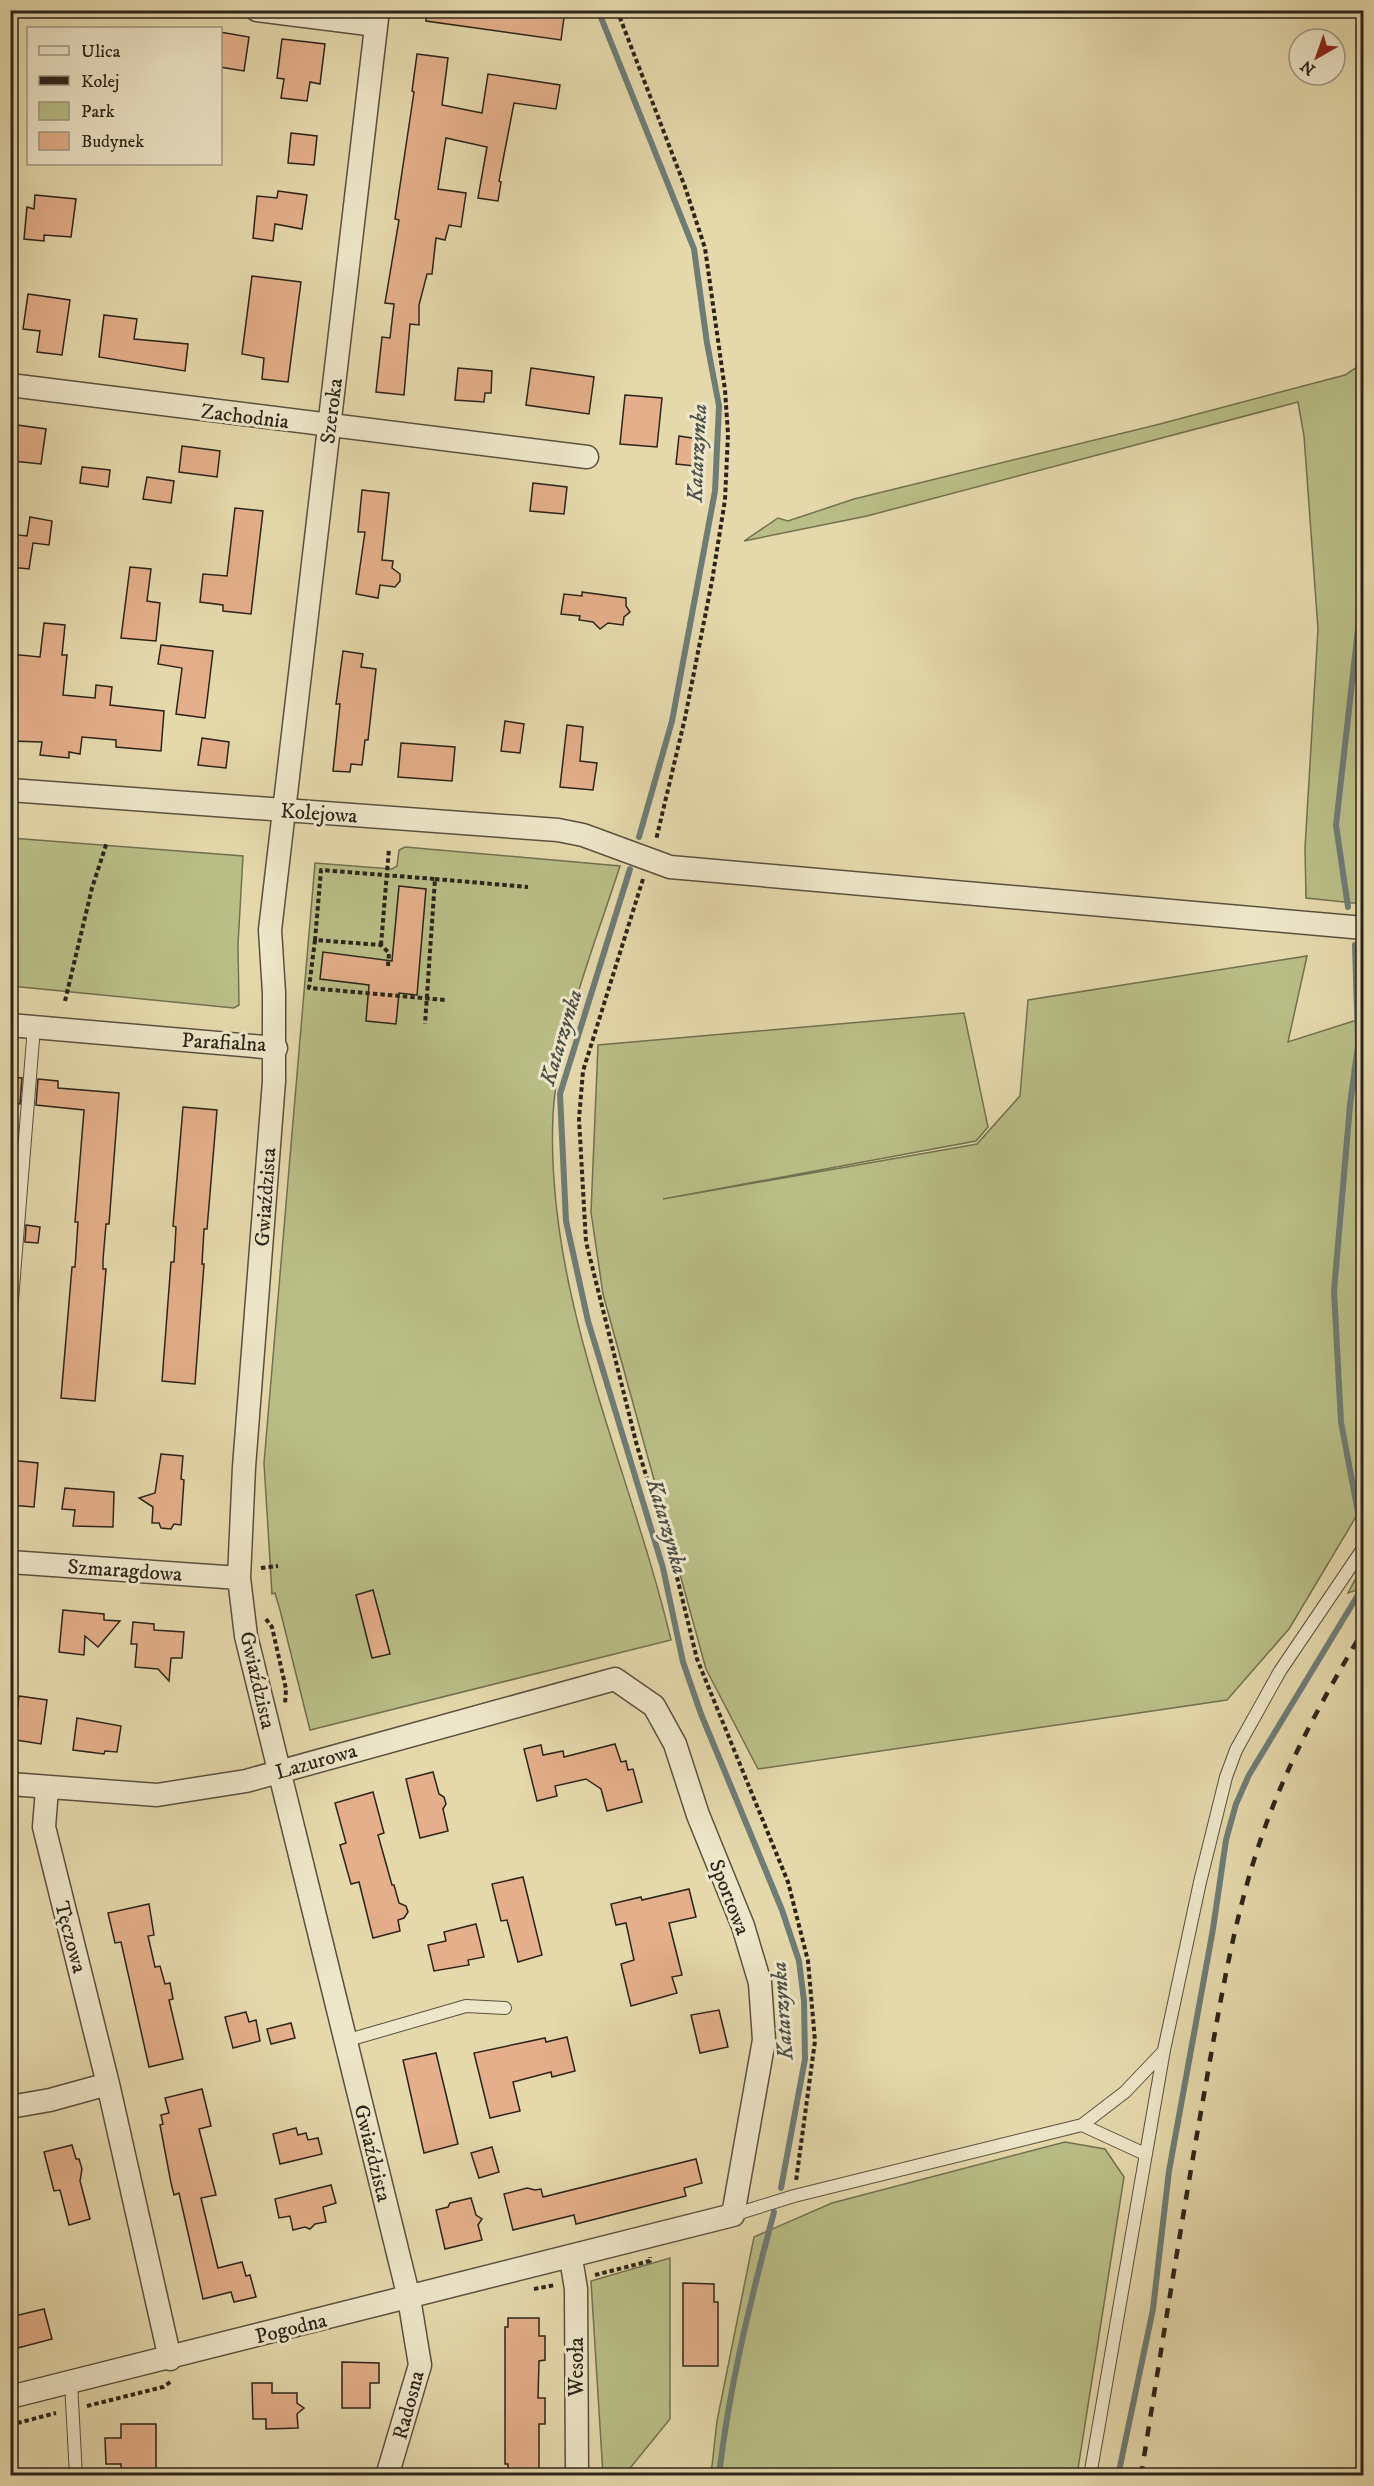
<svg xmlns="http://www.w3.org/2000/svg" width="1374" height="2486" font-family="'IM FELL DW Pica',serif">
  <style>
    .green { fill: #b9be86; stroke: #727150; stroke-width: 1.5 }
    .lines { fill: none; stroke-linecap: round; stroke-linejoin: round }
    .stream { stroke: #6e7c76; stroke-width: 6 }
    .building { fill: #e4af8a; stroke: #2c241a; stroke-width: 1.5 }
    .lane-casing { stroke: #5a513e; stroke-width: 14 }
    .street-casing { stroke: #5a513e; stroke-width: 25 }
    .path { stroke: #2c241a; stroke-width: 4; stroke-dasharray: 4.5 3; stroke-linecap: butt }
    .lane { stroke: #eee6c9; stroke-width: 12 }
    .street { stroke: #eee6c9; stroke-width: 22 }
    .rail { stroke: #2c241a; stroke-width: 4.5; stroke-dasharray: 10 10; stroke-linecap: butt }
    .labels { text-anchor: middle; stroke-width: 6; stroke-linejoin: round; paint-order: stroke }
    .street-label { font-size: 21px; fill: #2c241a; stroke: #eee6c9 }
    .water-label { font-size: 22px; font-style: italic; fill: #4d5048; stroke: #eee6c9 }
  </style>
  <rect width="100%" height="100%" fill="#e5d9ac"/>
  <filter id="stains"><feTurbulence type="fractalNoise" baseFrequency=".00333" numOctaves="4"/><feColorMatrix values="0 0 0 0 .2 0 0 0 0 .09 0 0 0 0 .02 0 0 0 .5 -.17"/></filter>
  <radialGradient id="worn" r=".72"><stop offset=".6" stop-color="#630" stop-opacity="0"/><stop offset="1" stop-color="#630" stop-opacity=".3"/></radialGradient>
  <!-- green -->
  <path class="green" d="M1363,363V904L1306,898L1305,848L1318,629L1304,436L1298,402L867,516L744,541L778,518L788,521L854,499L1156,425L1345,375Z
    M11,838L243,856L238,945L239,1005L234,1008L11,986Z
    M405,847L620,866C596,941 557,1037 553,1115C545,1297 630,1467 671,1640L310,1730L280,1610L275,1593L272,1594L264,1463L315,863L392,869L397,866L399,850Z
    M1307,956L1288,1042L1363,1018V1505L1289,1629L1227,1700L758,1769L706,1669L603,1294L591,1212L598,1045L964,1013L988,1127L976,1141L663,1199L977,1144L1020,1096L1028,1000Z
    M1363,1565V1588L1348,1593Z
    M1065,2142L1105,2149L1124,2177L1077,2475H711L717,2421L754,2237L832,2203Z
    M670,2258V2419L626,2473L673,2469L680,2475H603L591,2281Z"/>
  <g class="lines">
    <!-- stream -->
    <path class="stream" d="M598,10L694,249L707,343L719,406L715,491L672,721L639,837
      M630,869L560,1094L566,1221L588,1321L663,1568L683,1662L701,1714L782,1910L799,1961L804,2001L805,2059L781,2188
      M1348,907L1336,825L1364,576
      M1355,945L1358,1045L1350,1105L1334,1291L1341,1422L1362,1534
      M719,2476C729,2387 751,2298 774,2212
      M1118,2476L1153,2309L1169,2171L1213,1929L1226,1840L1236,1804L1249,1775L1364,1585"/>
  </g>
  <!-- building -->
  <path class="building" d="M427,10H565L561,40L426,21Z
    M220,32L249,37L244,71L220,67Z
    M282,39L325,44L320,84L310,82L307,101L281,98L284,79L277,78Z
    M417,54L448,58L442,105L482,113L488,74L560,85L556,109L514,103L499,181L501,182L498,201L478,198L487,147L446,138L438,189L466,193L461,227L449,225L445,240L436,238L432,274H427L419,305V325L410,324L404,395L376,392L382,337L390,338L394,304L385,303L399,220L395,219L414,92L412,91Z
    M291,133L317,136L314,165L288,163Z
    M278,191L307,195L302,229L275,224L273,241L253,238L257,196L277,198Z
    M35,195L76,199L71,237L44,235V241L24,239L27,207L34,209Z
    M252,276L301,282L288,382L262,379L264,358L242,354Z
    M28,294L70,300L62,355L37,352L40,331L23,329Z
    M104,315L137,319L134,339L188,344L185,371L99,357Z
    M458,368L492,371L491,393H485L484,402L455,400Z
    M531,368L594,377L589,414L526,405Z
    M625,395L662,398L657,447L620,444Z
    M17,425L46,429L41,464L13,461Z
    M679,436L698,439L695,466L676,464Z
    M182,446L220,451L217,477L179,472Z
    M82,467L110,470L108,487L80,483Z
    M147,477L174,481L171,503L143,499Z
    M533,483L567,487L564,514L530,511Z
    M362,490L389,493L382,560L393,561L392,568L400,574V581L395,587L380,585L378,598L356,594L365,532H358Z
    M235,508L263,511L251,614L223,611V605L200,602L203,574L227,576Z
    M30,517L52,521L49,545L33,543L29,569L10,567V534L27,536Z
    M130,567L151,569L147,601L160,603L156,641L121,638Z
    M582,592L626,598V606L630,612L624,617L623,625L608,623L600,629L593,622L579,620L580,616L561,614L564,594L582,596Z
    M44,623L65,625L62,655H67L63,695L95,698L96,685L112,687L110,705L164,711L161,751L116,747V740L82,737L80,754L69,752V758L40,755L42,742L10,741V654L40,657Z
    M161,645L213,651L205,718L176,714L182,668L158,664Z
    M343,651L363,654L361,667L376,669L368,740H365L362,765L351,764L350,772L333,771L340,704H336Z
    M505,721L524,724L520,753L501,751Z
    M567,725L583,727L580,761L597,763L593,790L560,787Z
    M202,738L229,742L226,768L198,765Z
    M401,743L455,747L452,781L398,777Z
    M399,886L426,889L417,995L399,993L396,1024L366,1021L369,985L320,979L323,952L392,961Z
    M10,1077L22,1078L20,1104L10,1103Z
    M38,1079L58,1081V1088L119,1093L109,1224H106L103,1260V1269H106L95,1401L61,1398L72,1267H75L78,1222H75L84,1110L36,1105Z
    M183,1107L217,1110L207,1229H204L202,1264H204L195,1384L162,1381L171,1262H174L176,1227L173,1226Z
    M26,1225L40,1227L38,1243L25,1242Z
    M161,1454L183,1456L181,1479L184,1480L181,1525L174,1524L171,1529L161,1528L159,1523H152L153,1507L139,1498L155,1493Z
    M10,1460L38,1463L34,1507L10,1505Z
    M65,1488L114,1492L113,1527L73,1526L75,1510L62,1509Z
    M373,1590L390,1654L372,1658L356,1595Z
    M63,1610L104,1614V1620L120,1621L98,1647L85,1636L84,1655L59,1652Z
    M133,1622L154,1624V1630L184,1632L182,1658H171L169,1681L158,1669L135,1667L137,1644H131Z
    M19,1696L47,1700L41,1744L10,1739V1711H17Z
    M77,1718L121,1726L117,1752L105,1751L104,1754L73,1750Z
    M615,1744L621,1762L626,1761L628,1770L633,1769L642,1802L607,1811L601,1789L586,1779L555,1786L557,1796L537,1801L524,1749L541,1745L543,1755L563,1751L564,1757Z
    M433,1772L439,1794L444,1797L446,1804L443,1809L448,1831L420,1838L406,1779Z
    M373,1792L384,1833L378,1835L392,1885H394L399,1903L406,1906L408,1912L404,1918L398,1920L400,1931L373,1938L359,1882L351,1884L340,1845L346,1843L335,1803Z
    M523,1877L542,1955L518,1962L507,1920L501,1921L492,1884Z
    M689,1889L696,1917L669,1923L682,1975L672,1977L677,1993L631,2006L621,1964L634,1960L626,1923L616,1925L611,1904L641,1897L642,1900Z
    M149,1904L154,1935L148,1936L155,1967L160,1966L165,1984L170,1983L173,1999L169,2000L183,2059L149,2067L121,1942L115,1943L108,1913Z
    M476,1924L484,1957L468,1960L469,1965L434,1971L428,1945L446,1941L444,1932Z
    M719,2010L728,2047L700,2053L691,2015Z
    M246,2012L249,2022L256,2020L260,2041L233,2048L225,2017Z
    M291,2023L295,2038L271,2044L267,2029Z
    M567,2037L575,2071L552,2077L551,2072L513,2082L520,2111L490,2118L474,2053L545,2038L546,2042Z
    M436,2053L458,2144L424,2153L403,2060Z
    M202,2089L211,2126L199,2129L216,2195L201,2198L218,2268L242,2262L246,2276L250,2275L256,2297L234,2302L231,2292L203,2299L179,2193L174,2195L171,2183L160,2125L163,2124L161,2115L169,2113L165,2098Z
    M296,2128L298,2135L306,2133L308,2140L318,2138L322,2154L280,2164L273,2134Z
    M72,2145L76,2159H79L82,2169L80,2181L90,2219L69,2225L60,2190L54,2191L44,2152Z
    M492,2147L499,2172L479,2178L471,2153Z
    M696,2159L702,2183L684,2188L686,2196L576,2224L574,2215L513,2230L504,2194L527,2188L535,2190L541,2189L543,2197Z
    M331,2185L336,2203L323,2207L326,2222L315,2224L310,2229L305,2227L293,2230L290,2216L279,2218L275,2199Z
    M471,2198L476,2215L482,2219L478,2225L482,2240L445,2249L436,2210L448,2207L450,2203Z
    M683,2283L714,2284V2302H718V2366H683Z
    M44,2309L52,2339L10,2350V2317Z
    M508,2318H539V2336H545V2360L539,2361L538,2398H545V2424H539V2475H508V2464H505V2327H508Z
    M342,2362L379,2363V2383H370V2408H342Z
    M252,2383H272V2393H297V2403L304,2408L297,2414L298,2428L266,2429V2419H253Z
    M121,2424H156V2475H121V2464H106L105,2438H121Z"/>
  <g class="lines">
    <defs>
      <path id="lane" d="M10,1325L34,1027
        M345,2041L466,2006L505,2008
        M1145,2154L1082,2125L1125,2092L1164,2051
        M733,2215L794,2196L1082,2125
        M71,2382L76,2476
        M1090,2476L1164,2050L1200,1882L1226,1777L1236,1750L1280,1671L1364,1547"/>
      <path id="street" d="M257,10L376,25
        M378,10L270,930L274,993V1081L244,1467L239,1578L246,1636L409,2298L420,2365L387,2476
        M10,385L587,457
        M10,790L558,830L583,835L670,867L1364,928
        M10,1025L276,1048
        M10,1562L239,1578
        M10,1784L157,1795L246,1781L615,1679L654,1706L675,1744L698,1815L743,1926L760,1983L764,2040L733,2215L10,2397
        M47,1789L44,1827L108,2084L170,2359
        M10,2107L50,2100L108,2084
        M571,2258L576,2289L577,2476"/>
    </defs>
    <!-- lane casing -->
    <use href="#lane" class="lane-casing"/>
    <!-- street casing -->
    <use href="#street" class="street-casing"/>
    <!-- path -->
    <path class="path" d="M617,10L685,187L705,248L725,390L728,434L725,500L712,581L685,718L656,840
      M435,879L528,887
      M643,879L583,1071L579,1119L586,1242L637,1446L675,1569L697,1659L788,1882L808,1961L815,2041L796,2181
      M315,940L309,988L445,1000
      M381,945L389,848
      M388,966L389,953L381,945L315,940L321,870L435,879L425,1024
      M65,1001L92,888L107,842
      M261,1568L278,1566
      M266,1619L272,1627L286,1689L285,1704
      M595,2275L650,2261V2257
      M534,2289L555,2285
      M87,2406L163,2387L172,2381
      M10,2425L56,2413"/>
    <!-- lane -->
    <use href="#lane" class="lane"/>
    <!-- street -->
    <use href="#street" class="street"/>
    <!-- rail -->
    <path class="rail" d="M1141,2476C1161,2350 1181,2225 1203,2100C1220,2005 1234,1910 1268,1819C1293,1752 1328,1690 1364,1629"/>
  </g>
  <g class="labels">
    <!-- street labels -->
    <g class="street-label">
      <text transform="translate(331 411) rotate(-83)" y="7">Szeroka</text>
      <text transform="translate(245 416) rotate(7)" y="7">Zachodnia</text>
      <text transform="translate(319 813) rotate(4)" y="7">Kolejowa</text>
      <text transform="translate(224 1042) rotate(3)" y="7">Parafialna</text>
      <text transform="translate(265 1197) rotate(-86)" y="7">Gwiaździsta</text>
      <text transform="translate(125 1570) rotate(4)" y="7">Szmaragdowa</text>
      <text transform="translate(258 1680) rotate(77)" y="7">Gwiaździsta</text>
      <text transform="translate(316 1761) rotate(-16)" y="7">Lazurowa</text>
      <text transform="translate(730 1897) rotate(69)" y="7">Sportowa</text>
      <text transform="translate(71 1937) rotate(75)" y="7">Tęczowa</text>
      <text transform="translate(373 2153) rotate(76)" y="7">Gwiaździsta</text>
      <text transform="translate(291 2328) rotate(-14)" y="7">Pogodna</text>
      <text transform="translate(576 2367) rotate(-90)" y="7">Wesoła</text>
      <text transform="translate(408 2405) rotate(-75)" y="7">Radosna</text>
    </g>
    <!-- water labels -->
    <g class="water-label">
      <text transform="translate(696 453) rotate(-87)" y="8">Katarzynka</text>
      <text transform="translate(560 1037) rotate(-73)" y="8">Katarzynka</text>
      <text transform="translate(668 1526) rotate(74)" y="8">Katarzynka</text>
      <text transform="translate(781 2011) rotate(-94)" y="8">Katarzynka</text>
    </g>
  </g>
  <!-- margin -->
  <rect width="1374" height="2486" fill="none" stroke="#e5d9ac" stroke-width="36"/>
  <rect x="12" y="12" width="1350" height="2462" fill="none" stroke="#2c241a" stroke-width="3"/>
  <rect x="18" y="18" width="1338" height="2450" fill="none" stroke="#2c241a" stroke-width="1.5"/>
  <!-- legend -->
  <rect x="27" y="27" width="195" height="138" fill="#eee6c9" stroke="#a09883" stroke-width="1.5"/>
  <rect x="39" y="46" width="30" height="9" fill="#eee6c9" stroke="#a09883" stroke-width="1.5"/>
  <text x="81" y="57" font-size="18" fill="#2c241a">Ulica</text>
  <rect x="39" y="76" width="30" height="9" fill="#2c241a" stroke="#a09883" stroke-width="1.5"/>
  <text x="81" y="87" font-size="18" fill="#2c241a">Kolej</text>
  <rect x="39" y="102" width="30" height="18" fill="#b9be86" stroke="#a09883" stroke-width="1.5"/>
  <text x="81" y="117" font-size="18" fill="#2c241a">Park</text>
  <rect x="39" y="132" width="30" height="18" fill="#e4af8a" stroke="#a09883" stroke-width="1.5"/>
  <text x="81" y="147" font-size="18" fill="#2c241a">Budynek</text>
  <!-- north arrow -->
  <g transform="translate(1317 57) rotate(220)"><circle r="28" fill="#eee6c9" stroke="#a09883" stroke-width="1.5"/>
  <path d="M0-4.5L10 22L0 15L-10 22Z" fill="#8f2418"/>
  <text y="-9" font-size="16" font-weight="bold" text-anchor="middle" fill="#2c241a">N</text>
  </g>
  <rect width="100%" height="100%" filter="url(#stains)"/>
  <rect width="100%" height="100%" fill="url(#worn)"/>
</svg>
